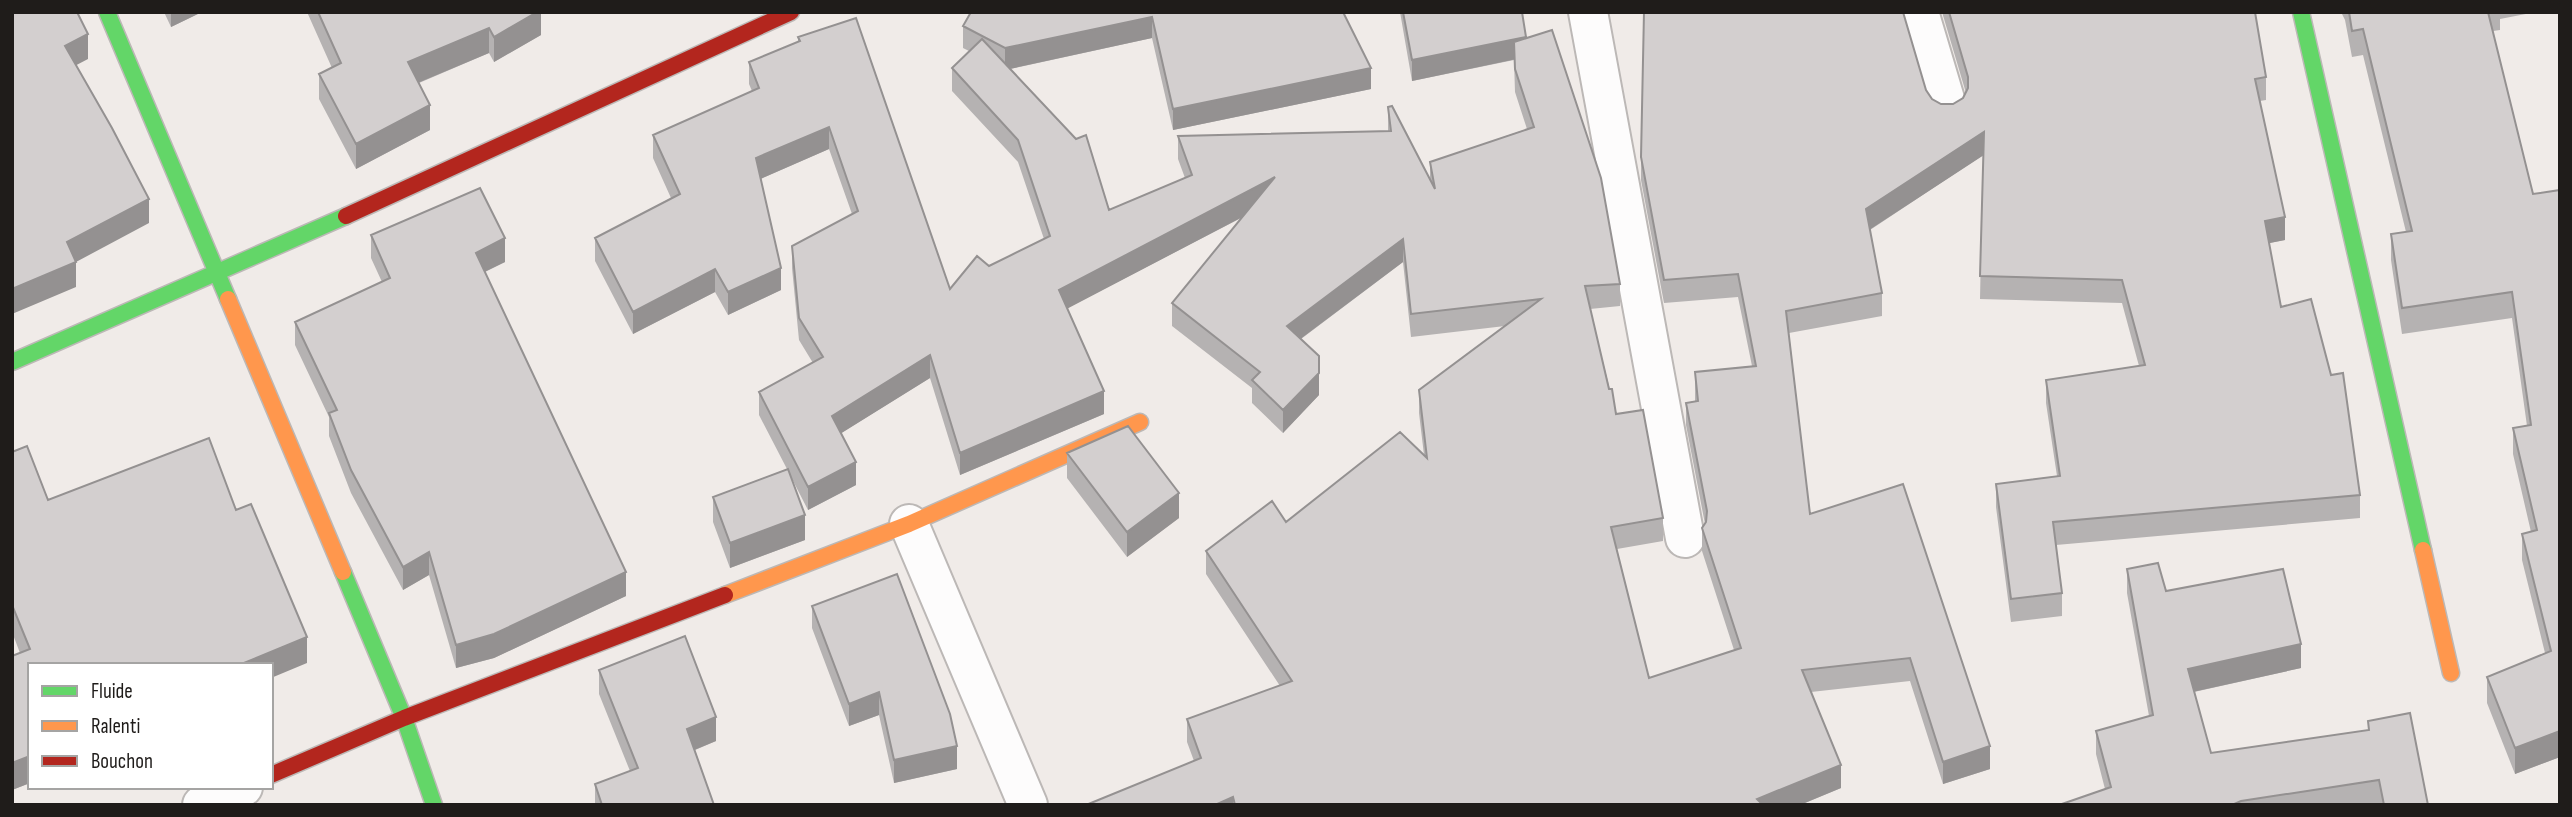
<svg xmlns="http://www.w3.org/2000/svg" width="2572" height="817" font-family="'Sofia Sans Condensed',sans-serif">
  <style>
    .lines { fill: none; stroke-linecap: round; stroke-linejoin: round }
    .street-casing { stroke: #bcb8b6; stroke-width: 42 }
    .fast-casing { stroke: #bcb8b6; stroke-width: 19 }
    .slow-casing { stroke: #bcb8b6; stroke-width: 19 }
    .jam-casing { stroke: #bcb8b6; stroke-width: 19 }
    .street { stroke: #fdfcfc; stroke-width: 38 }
    .fast { stroke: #63d668; stroke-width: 16 }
    .slow { stroke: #ff974d; stroke-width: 16 }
    .jam { stroke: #b3261e; stroke-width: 16 }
    .wall { fill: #b5b2b2 }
    .shaded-wall { fill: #949191 }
    .building { fill: #d3cfcf; stroke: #949191; stroke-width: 2 }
  </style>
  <rect width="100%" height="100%" fill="#f0ebe8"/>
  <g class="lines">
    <defs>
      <path id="street" d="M1588,12L1685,538
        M1919,12L1947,106
        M909,524L1028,805
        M202,805L243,787"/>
      <path id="fast" d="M107,12L228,299
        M2301,12L2423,550
        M12,362L346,216
        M343,572L404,718L434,805"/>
      <path id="slow" d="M228,299L343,572
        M2423,550L2451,673
        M725,595L909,524L1140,422"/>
      <path id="jam" d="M346,216L791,12
        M271,775L404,718L725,595"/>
    </defs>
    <!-- street casing -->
    <use href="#street" class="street-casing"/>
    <!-- fast casing -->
    <use href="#fast" class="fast-casing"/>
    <!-- slow casing -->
    <use href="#slow" class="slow-casing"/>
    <!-- jam casing -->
    <use href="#jam" class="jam-casing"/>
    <!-- street -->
    <use href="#street" class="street"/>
    <!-- fast -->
    <use href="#fast" class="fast"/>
    <!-- slow -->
    <use href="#slow" class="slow"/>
    <!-- jam -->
    <use href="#jam" class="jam"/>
  </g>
  <!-- wall -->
  <path class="wall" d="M164,12H202L171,27Z
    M307,12H541V35L494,62L489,53L419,83L430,130L356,169L319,99V74L332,68Z
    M971,12H1343L1371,89L1173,130L1152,38L1010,69L1109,210L1185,178L1178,159V136L1388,131V107L1430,180V162L1527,129L1515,92L1514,60L1412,81L1400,12H1522L1526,38L1620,284V306L1590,309L1616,414L1663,518V541L1617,549L1649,678L1734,650L1702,551V528L1705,524L1686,425V403L1695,401V372L1752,366L1738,297L1664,303L1641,180V157L1926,90L1932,99L1941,104H1953L1963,98L1966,93L1942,12H2255L2266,77V100L2260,101L2285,240L2269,243L2281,307L2360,495V518L2056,545L2062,593V616L2011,622L1996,507V484L2057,476L2046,403V380L2139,366L2122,303L1980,299L1983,155L1870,230L1882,293V316L1789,333L1810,514L1990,769L1943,784L1910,681L1811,692L1841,788L1800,805H1086L1194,761L1187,742V719L1280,686L1206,574V551L1286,522L1424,455L1419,413V390L1505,326L1411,337L1403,262L1301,339L1319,395L1283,433L1252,403V388L1172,326V303L1243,217L1067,308L1104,414L960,475L930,378L841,433L856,485L808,510L789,473L805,540L730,568L713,522V497L787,469L759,415V392L813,363L799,340L792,268V246L852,214L829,149L760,179L781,290L728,315L715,292L633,334L595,261V238L671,198L653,158V135L752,91L749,84V62L798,42V37L950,289L989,266L1044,239L1018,162L952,91V68L969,51L963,48V26Z
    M2341,12H2536L2500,19V30L2493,31L2533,194L2560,757L2515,774L2487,703V677L2545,653L2522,560V534L2531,532L2513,454V428L2527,426L2512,318L2402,334L2391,260V234L2406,232L2363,55L2352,57L2345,20Z
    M371,235L505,262L485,272L626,596L494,658L456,668L429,575L403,590L351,493L329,436V417L295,345V322L382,282L371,258Z
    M12,452L48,500L236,510L307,663L30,665V783L12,790V656L20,653L12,632Z
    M1067,453L1179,518L1127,557L1067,478Z
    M2127,569L2301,668L2194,692L2211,753L2368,730V721L2428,805H2379V803L2370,805H2059L2105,789L2096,754V731L2149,716L2127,593Z
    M812,606L957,769L894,783L879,715L849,726L812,628Z
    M599,670L716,741L695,750L714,805H595V784L630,771L599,694Z"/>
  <!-- shaded-wall -->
  <path class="shaded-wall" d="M171,12H202L171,27Z
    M537,12H541V35L494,62V37Z
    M1152,17V38L1005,70V48Z
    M489,28V53L408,87V62Z
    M88,34V59L65,71V46Z
    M1526,37V57L1412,81V60Z
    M1371,68V89L1173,130V109Z
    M430,105V130L356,169V144Z
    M829,127V149L756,181V158Z
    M1984,132V155L1866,232V209Z
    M1275,177V200L1059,313V290Z
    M149,199V223L76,262V287L12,314V289L67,242Z
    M2285,217V240L2265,244V221Z
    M505,238V262L476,276V253Z
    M1403,239V262L1287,349V326Z
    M781,268V290L728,315V292Z
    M715,269V292L633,334V312Z
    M930,355V378L832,439V416Z
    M1319,373V395L1283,433V410Z
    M1104,391V414L960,475V453Z
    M856,462V485L808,510V487Z
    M1179,493V518L1127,557V532Z
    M805,515V540L730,568V543Z
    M429,552V575L403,590V567Z
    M626,572V596L494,658L456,668V645Z
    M307,637V663L271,678V665H239Z
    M2301,644V668L2188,693V669Z
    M879,692V715L849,726V704Z
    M716,717V741L687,753V729Z
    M2560,731V757L2515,774V748Z
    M957,746V769L894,783V760Z
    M1990,746V769L1943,784V762Z
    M30,756V783L12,790V763Z
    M1841,765V788L1800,805H1757V799Z
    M1233,797V805H1215Z"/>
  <!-- building -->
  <path class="building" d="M12,12H77L88,34L65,46L112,128L149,199L67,242L76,262L12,289Z
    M318,12H537L494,37L489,28L408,62L430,105L356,144L319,74L341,63Z
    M971,12H1343L1371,68L1173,109L1152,17L1005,48L963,26Z
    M1403,12H1522L1526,37L1412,60Z
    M1644,12H1903L1926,90L1932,99L1941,104H1953L1963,98L1968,88V77L1949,12H2255L2266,77L2255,79L2285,217L2265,221L2281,307L2311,299L2331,375L2343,373L2360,495L2053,522L2062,593L2011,599L1996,484L2060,476L2046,380L2145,365L2122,280L1980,276L1984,132L1866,209L1882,293L1786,311L1810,514L1903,484L1990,746L1943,762L1910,658L1802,670L1841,765L1757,799L1763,805H1235L1233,797L1215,805H1086L1201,758L1187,719L1292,681L1206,551L1272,501L1286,522L1400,432L1427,458L1419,390L1541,299L1411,314L1403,239L1287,326L1319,356V373L1283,410L1252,380L1260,372L1172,303L1275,177L1059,290L1104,391L960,453L930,355L832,416L856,462L808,487L759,392L823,357L799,318L792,246L858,211L829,127L756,158L781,268L728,292L715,269L633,312L595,238L680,194L653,135L759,88L749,62L800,41L798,37L856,18L950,289L977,256L989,266L1050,236L1018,140L952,68L982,39L1076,139L1086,135L1109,210L1192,175L1178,136L1391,131L1388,107L1392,106L1435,189L1430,162L1534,127L1515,69L1514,42L1552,30L1601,178L1620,284L1585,286L1609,389H1612L1616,414L1643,410L1663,518L1611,527L1649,678L1741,648L1702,528L1706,522L1707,511L1686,403L1698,401L1695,372L1756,366L1738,274L1664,280L1641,157Z
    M2349,12H2488L2533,194L2560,190V731L2515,748L2487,677L2551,651L2522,534L2537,530L2513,428L2531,425L2512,292L2402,308L2391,234L2412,231L2363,29L2352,31Z
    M480,188L505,238L476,253L626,572L494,634L456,645L429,552L403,567L351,470L329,413L337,410L295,322L390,278L371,235Z
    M1128,426L1179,493L1127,532L1067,453Z
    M209,438L236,510L251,504L307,637L239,665H30V756L12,763V656L30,649L12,605V452L27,446L48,500Z
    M788,469L805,515L730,543L713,497Z
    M2158,563L2166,591L2283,569L2301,644L2188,669L2211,753L2369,730L2368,721L2410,713L2428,805H2384L2379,780L2241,801L2232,805H2059L2111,787L2096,731L2153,715L2127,569Z
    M897,574L950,714L957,746L894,760L879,692L849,704L812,606Z
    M685,636L716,717L687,729L714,805H602L595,784L638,768L599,670Z"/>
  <!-- border -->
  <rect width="2572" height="817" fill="none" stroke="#1f1c1a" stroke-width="28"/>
  <!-- legend -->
  <rect x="28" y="663" width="245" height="126" fill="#ffffff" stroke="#a5a4a3" stroke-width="2"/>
  <rect x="42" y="686" width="35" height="10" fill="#63d668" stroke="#a5a4a3" stroke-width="2"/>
  <text x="91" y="698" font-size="21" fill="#1f1c1a">Fluide</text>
  <rect x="42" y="721" width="35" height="10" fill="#ff974d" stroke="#a5a4a3" stroke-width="2"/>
  <text x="91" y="733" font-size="21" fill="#1f1c1a">Ralenti</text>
  <rect x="42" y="756" width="35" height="10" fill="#b3261e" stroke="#a5a4a3" stroke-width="2"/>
  <text x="91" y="768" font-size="21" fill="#1f1c1a">Bouchon</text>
</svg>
